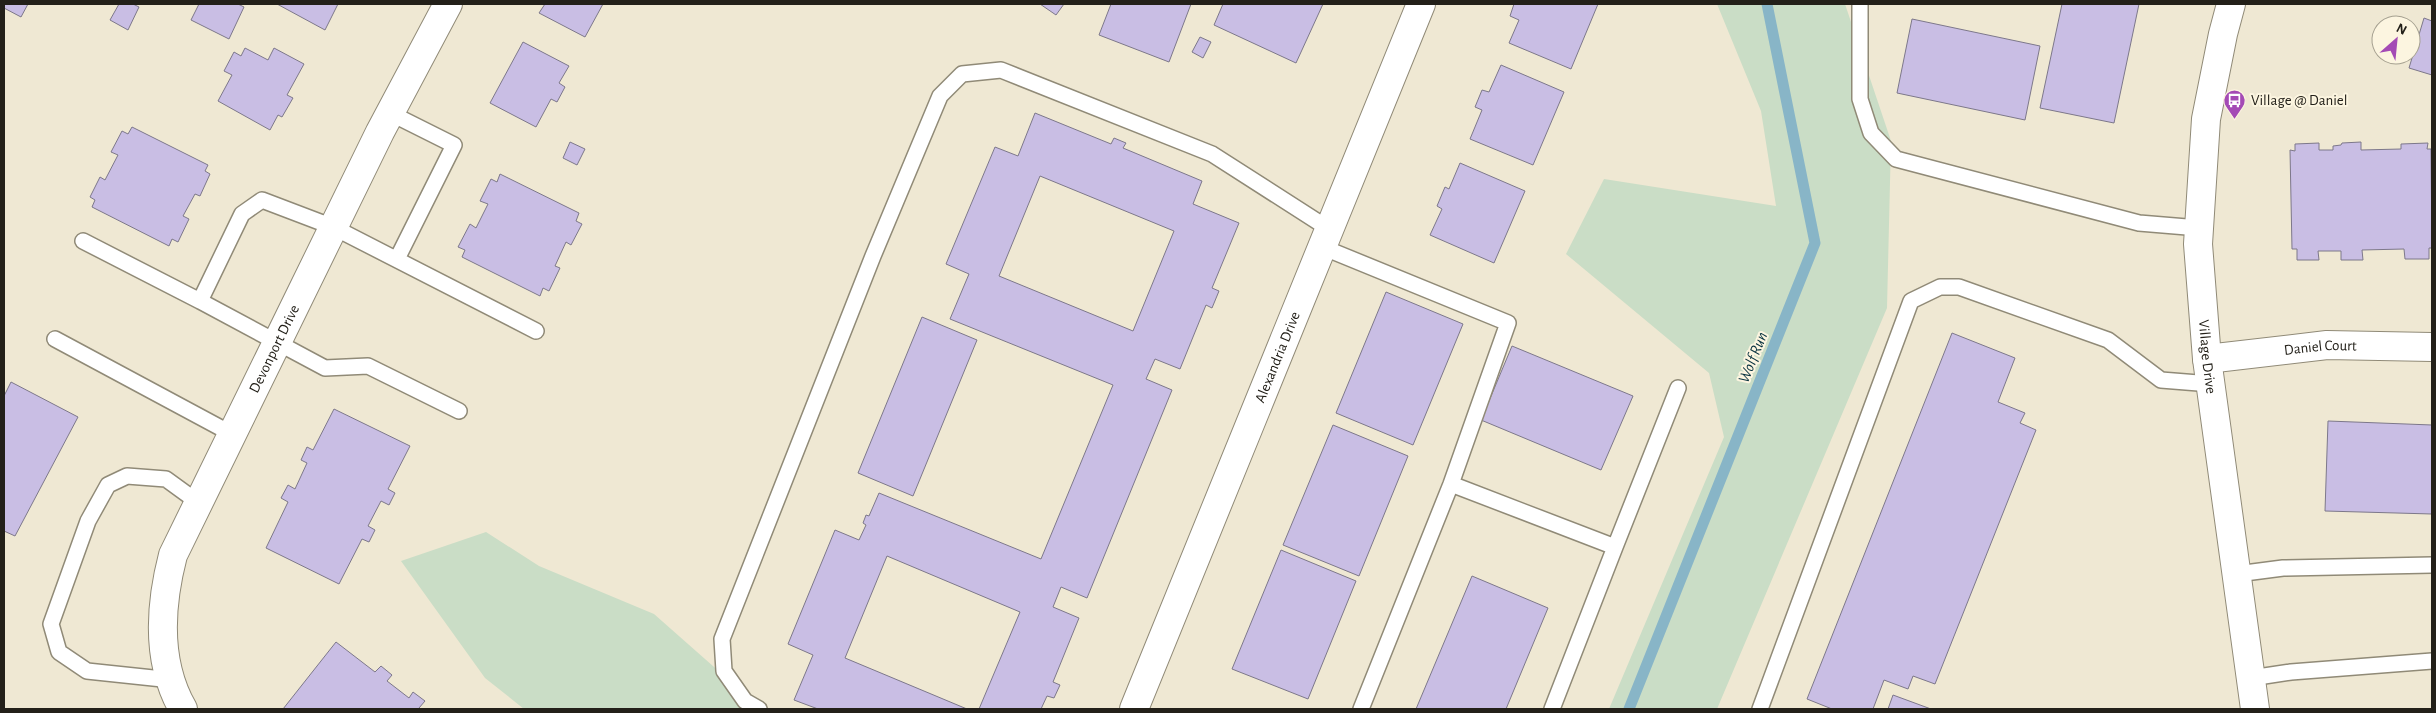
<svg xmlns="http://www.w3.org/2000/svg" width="2436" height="713" font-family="'Alegreya Sans',sans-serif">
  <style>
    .green { fill: #caddc6 }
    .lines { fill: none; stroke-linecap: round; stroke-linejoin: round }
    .stream { stroke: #88b5c7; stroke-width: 11 }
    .building { fill: #c9bee4; stroke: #7d788a; fill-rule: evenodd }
    .lane-casing { stroke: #908a77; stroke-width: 18 }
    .street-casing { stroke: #908a77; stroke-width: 30 }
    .secondary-casing { stroke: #908a77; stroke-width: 30 }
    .lane { stroke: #fff; stroke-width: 15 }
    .street { stroke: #fff; stroke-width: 28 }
    .secondary { stroke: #fff; stroke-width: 28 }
    .labels { text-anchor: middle; stroke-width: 4; stroke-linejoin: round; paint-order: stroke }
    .poi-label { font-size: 15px; fill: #232019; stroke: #fcf5e0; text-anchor: start }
    .street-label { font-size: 15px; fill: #232019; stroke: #fcf5e0 }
    .water-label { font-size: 16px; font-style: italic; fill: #06313f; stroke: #fcf5e0 }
  </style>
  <rect width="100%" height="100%" fill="#efe8d3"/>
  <!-- green -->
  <path class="green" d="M1717,4H1845L1891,141L1887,308L1717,709H1609L1724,437L1709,373L1566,254L1604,179L1776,206L1761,111Z
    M486,532L539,566L654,614L756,704L767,709H524L485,678L401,561Z"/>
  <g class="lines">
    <!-- stream -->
    <path class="stream" d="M1629,709L1815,243L1767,4"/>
  </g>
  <!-- building -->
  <path class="building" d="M4,4H28L21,17L4,8Z
    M119,4H133L139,7L128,30L110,20Z
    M199,4H238L244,7L229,39L191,20Z
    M277,4H338L325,30Z
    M545,4H603L585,37L539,13Z
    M1040,4H1064L1056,15Z
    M1111,4H1191L1169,62L1099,35Z
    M1223,4H1323L1296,63L1214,25Z
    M1514,4H1598L1571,69L1509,43L1519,20L1510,16Z
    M2062,4H2139L2114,123L2040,108Z
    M2424,18L2432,21V75L2409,68Z
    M1912,19L2040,46L2025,120L1897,93Z
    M1200,37L1211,42L1203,58L1192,52Z
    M523,42L569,66L559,83L565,87L557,102L551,99L536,127L490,103Z
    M245,48L268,60L274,48L304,64L287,95L293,98L282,117L278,115L270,130L218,101L232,75L224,71L234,52L241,56Z
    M1501,65L1564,92L1533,165L1470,139L1482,110L1475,107L1482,90L1489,92Z
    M1035,113L1111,144L1114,138L1126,143L1123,148L1202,181L1193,204L1239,223L1212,288L1219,291L1212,308L1206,305L1180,369L1155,359L1146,379L1172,390L1087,598L1061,587L1053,607L1079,618L1053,682L1060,685L1054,698L1047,696L1041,709H979L1020,612L887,556L845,658L967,709H818L794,700L813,655L788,644L835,530L859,540L866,525L863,523L866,515L869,516L879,493L1041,559L1113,385L950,319L969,274L946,264L995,147L1018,156ZM1040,176L1174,231L1133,331L999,276Z
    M132,127L208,165L205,171L210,174L200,196L195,194L183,216L189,219L178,242L172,239L169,246L92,207L95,200L90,197L100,177L105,180L118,155L111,152L122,131L128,134Z
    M570,142L585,149L577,165L563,158Z
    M2361,142V150L2401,149V144L2428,143L2427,149H2431L2432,248H2429V259H2405L2404,249L2362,250L2363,260H2341V251H2318L2319,260H2297V249H2292L2290,150L2295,151V144L2319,143V150H2333V146L2341,145L2342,143Z
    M1460,163L1525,191L1494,263L1430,235L1442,209L1437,206L1445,187L1449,189Z
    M500,174L579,213L576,221L582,224L571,245L566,242L555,266L560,268L549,291L543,288L540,296L462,257L465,250L458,247L470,224L476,228L488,204L480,201L491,179L497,182Z
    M1386,292L1463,324L1413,445L1336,413Z
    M922,317L977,340L913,496L858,473Z
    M1952,333L2015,358L1998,402L2025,413L2020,423L2036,430L1935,684L1913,676L1908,689L1884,680L1873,709H1832L1807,699Z
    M1512,346L1633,396L1601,470L1481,420Z
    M11,382L78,417L15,536L4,531V396Z
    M334,409L410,446L388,489L395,493L389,505L381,501L368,526L375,530L369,542L362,539L339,584L266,548L288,502L281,498L288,485L295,489L307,463L301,460L307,447L313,450Z
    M2328,421L2432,425V514L2325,511Z
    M1333,425L1408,456L1359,576L1283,545Z
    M1281,550L1356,581L1308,699L1232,669Z
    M1472,576L1548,608L1506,709H1416Z
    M336,642L375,672L381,666L392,675L387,681L409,698L413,692L425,701L419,708L421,709H283Z
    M1893,695L1931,709H1888Z"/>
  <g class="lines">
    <defs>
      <path id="lane" d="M1860,4V99L1871,133L1896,159L2139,223L2199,228
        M390,113L454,145L397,259
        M83,241L200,301
        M1322,247L1508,323L1451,484L1361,709
        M55,339L232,434
        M459,411L368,366L325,368L200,301L242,214L262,200L333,227L536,331
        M1451,484L1615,547L1552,709
        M1615,547L1678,388
        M2237,574L2283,568L2432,565
        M2251,678L2291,672L2432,661
        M172,680L87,671L59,652L51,624L88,521L108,485L127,476L166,479L199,503
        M759,709L745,701L724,671L722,639L873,256L940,96L962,74L1001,70L1212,154L1329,229
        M1760,709L1911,301L1940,287H1959L2108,340L2161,380L2211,384"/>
      <g id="street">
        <path id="s1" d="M2231,4L2223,34L2206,119L2198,244L2207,359L2255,709"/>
        <path id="s2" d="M2207,359L2327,345L2432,347"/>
        <path id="s3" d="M183,709C156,662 160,605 173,555L380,132L448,4"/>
      </g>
      <g id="secondary">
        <path id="s4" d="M1134,709L1421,4"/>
      </g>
    </defs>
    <!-- lane casing -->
    <use href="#lane" class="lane-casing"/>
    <!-- street casing -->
    <use href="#street" class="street-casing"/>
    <!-- secondary casing -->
    <use href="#secondary" class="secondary-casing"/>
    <!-- lane -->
    <use href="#lane" class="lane"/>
    <!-- street -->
    <use href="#street" class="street"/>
    <!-- secondary -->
    <use href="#secondary" class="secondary"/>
  </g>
  <!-- icons -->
  <defs>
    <symbol id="bus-pin" viewBox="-11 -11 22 30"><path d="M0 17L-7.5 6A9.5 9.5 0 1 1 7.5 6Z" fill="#a44ab5" stroke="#fcf5e0"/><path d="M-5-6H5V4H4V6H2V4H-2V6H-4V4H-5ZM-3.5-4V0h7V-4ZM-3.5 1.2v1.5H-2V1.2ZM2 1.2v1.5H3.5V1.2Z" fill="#fff"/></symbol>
  </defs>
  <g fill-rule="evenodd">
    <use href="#bus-pin" x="2222" y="88" width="25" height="34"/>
  </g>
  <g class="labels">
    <!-- poi labels -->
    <g class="poi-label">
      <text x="2251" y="105">Village @ Daniel</text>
    </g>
    <!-- street labels -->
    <g class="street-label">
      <text dy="5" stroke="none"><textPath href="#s2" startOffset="114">Daniel Court</textPath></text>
      <text dy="5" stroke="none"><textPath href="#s3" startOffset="388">Devonport Drive</textPath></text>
      <text dy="5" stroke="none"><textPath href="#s1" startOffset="356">Village Drive</textPath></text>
      <text dy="5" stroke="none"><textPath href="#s4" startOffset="380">Alexandria Drive</textPath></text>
    </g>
    <!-- water labels -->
    <g class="water-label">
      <text transform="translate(1752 357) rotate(-68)" y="6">Wolf Run</text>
    </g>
  </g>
  <!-- border -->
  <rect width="2436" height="713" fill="none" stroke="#232019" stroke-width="10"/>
  <!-- north arrow -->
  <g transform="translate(2396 40) rotate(27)"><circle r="24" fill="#fcf5e0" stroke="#a5a090"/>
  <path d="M0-4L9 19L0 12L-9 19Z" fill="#a44ab5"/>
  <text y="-8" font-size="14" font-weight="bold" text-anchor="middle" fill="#232019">N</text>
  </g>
</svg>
